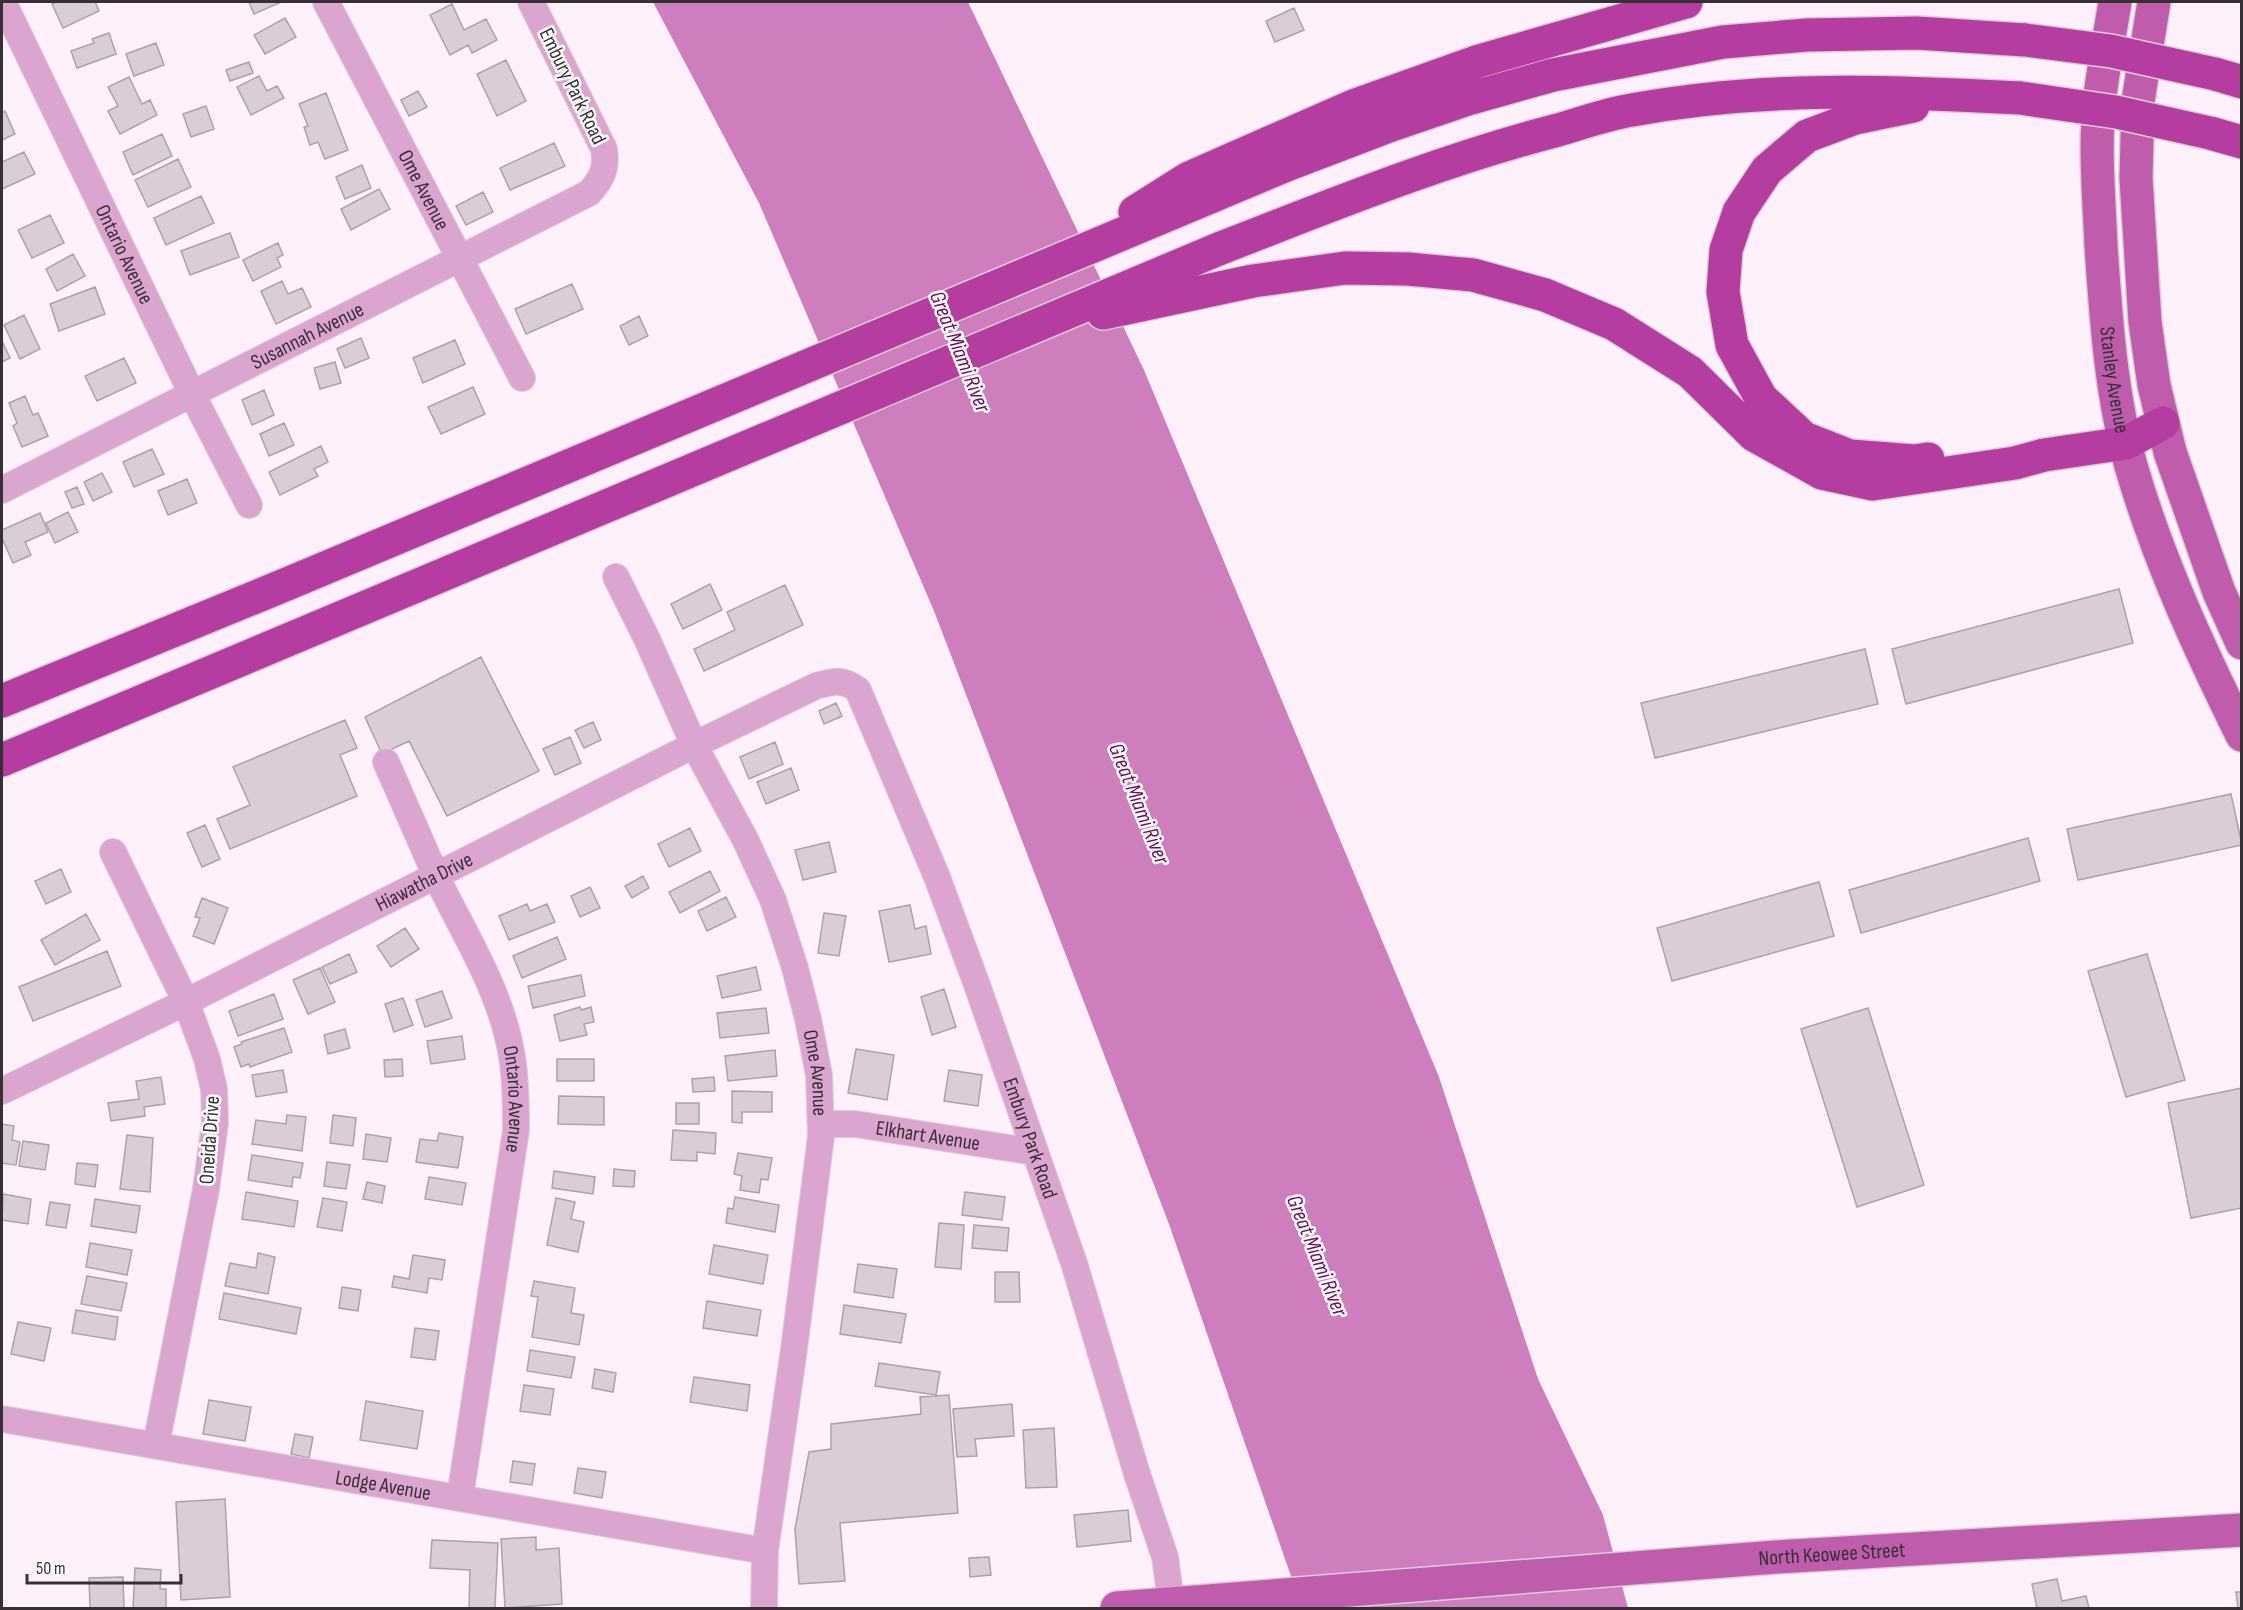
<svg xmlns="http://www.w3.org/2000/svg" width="2243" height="1610" font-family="'Sofia Sans Condensed',sans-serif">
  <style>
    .water { fill: #cf7ebd }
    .building { fill: #dbcdd7; stroke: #aea0aa; stroke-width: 1.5 }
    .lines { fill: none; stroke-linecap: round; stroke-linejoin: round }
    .minor-casing { stroke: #dbcdd7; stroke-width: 28 }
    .major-casing { stroke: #dbcdd7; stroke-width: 36 }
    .highway-casing { stroke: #dbcdd7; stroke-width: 36 }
    .minor { stroke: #dca5cf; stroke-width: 26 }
    .major { stroke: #c05cac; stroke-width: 33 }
    .highway { stroke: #b43d9f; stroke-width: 33 }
    .highway-bridge-casing { stroke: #dbcdd7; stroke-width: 36; stroke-linecap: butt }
    .highway-bridge { stroke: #b43d9f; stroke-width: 33 }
    .labels { text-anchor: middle; stroke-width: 5; stroke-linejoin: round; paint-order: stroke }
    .street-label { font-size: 21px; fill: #363034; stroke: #fff }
    .water-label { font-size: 22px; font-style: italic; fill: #710c62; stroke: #fff }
  </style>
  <rect width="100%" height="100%" fill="#fff0fb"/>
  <!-- water -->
  <path class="water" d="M653,2H968L1144,370L1439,1077L1538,1379L1603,1515L1628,1608H1302L1169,1224L934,611L759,203Z"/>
  <!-- building -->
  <path class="building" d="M57,2H95L99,11L63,28L52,4Z
    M249,2H278L279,3L254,14Z
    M452,4L464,30L486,19L497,40L472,53L468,45L450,55L430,15Z
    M1294,8L1304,30L1275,42L1266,21Z
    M285,18L296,37L265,54L254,35Z
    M109,33L116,54L77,68L71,51L94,43L92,39Z
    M156,43L164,65L134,76L126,54Z
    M506,60L526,101L497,116L477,74Z
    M249,62L253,73L230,81L226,70Z
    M259,76L267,91L277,86L284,98L251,115L237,87Z
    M129,77L142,104L150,100L157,115L120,134L108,111L118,106L108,87Z
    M418,91L427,107L409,116L401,100Z
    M326,93L348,150L325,159L318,142L310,145L304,127L308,126L299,104Z
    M206,106L214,129L191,137L183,114Z
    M5,111L15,134L2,140V113Z
    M162,134L172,156L133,175L123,152Z
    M554,143L565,166L510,190L500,168Z
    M24,152L35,174L2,189V162Z
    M178,159L191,187L148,207L135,180Z
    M362,165L371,188L345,199L336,177Z
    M379,189L390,209L351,230L341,209Z
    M483,192L493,212L466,225L456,206Z
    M201,196L214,223L166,245L154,218Z
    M50,215L64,243L32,258L18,230Z
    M230,233L239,257L190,275L181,251Z
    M278,243L283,255L277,258L281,267L253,281L243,260Z
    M73,254L85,276L57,291L46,269Z
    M282,281L288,294L302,288L311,307L276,324L261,291Z
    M572,284L583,309L526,334L515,309Z
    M95,287L105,314L59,331L50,304Z
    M24,315L40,349L20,359L4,325Z
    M639,316L648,336L629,345L620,326Z
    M361,338L369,358L345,368L337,349Z
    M455,340L465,364L423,383L413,358Z
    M2,341L10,358L2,362Z
    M124,358L136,383L97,401L85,376Z
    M335,362L341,383L320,389L314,368Z
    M473,387L485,414L441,434L428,407Z
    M264,390L274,415L252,425L242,400Z
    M25,396L33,415L38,413L48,436L22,447L13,426L17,423L9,403Z
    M284,423L294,445L269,456L260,434Z
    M321,446L328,462L314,469L318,476L280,495L269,472Z
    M152,449L164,474L134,487L123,462Z
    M102,473L112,492L93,501L84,482Z
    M187,479L197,503L168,515L158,491Z
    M77,487L84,504L72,508L65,492Z
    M68,512L78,532L55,543L46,523Z
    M40,513L48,532L25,542L31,555L13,563L2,538V530Z
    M710,584L722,610L683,629L671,604Z
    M785,585L803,625L704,671L694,649L735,630L727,612Z
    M2119,589L2133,643L1906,704L1892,649Z
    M1865,649L1878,704L1655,758L1641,703Z
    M481,657L539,771L447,816L409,741L382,754L365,717Z
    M836,703L842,716L824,724L819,711Z
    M345,720L357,748L340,755L357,796L230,849L217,819L250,805L233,767Z
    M593,722L601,740L584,748L575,730Z
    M570,737L581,763L555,775L543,749Z
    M775,742L783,764L749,779L740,757Z
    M791,768L799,790L766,804L757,782Z
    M2231,794L2242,845L2078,880L2067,829Z
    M205,825L220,859L202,867L187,833Z
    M690,828L701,851L669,867L658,844Z
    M2028,838L2040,881L1861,933L1849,890Z
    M829,842L836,872L803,880L795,850Z
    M61,869L71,892L46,904L35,881Z
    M710,871L720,891L680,913L669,892Z
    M643,876L649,888L632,898L625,886Z
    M1819,882L1834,936L1672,981L1657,928Z
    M590,887L600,908L580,917L571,896Z
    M726,897L736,917L707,931L698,911Z
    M202,898L228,908L214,944L193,936L200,918L195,917Z
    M527,904L530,911L547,904L555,922L509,940L499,916Z
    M910,905L915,929L926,926L931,954L889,962L879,911Z
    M824,913L846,916L839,956L818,953Z
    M86,914L100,940L55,965L41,940Z
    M405,928L419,949L391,967L377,946Z
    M557,937L566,959L522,978L513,956Z
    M107,951L121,986L33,1021L19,987Z
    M349,954L357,972L330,984L322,967Z
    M2147,954L2185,1080L2126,1097L2088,971Z
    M756,967L761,990L722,998L717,976Z
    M320,968L335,1002L308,1014L293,980Z
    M581,975L585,996L533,1008L528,986Z
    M944,989L956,1027L932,1035L921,997Z
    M442,991L452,1018L425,1027L416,1000Z
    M274,994L283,1019L238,1036L229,1011Z
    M403,998L413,1025L394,1032L385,1004Z
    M580,1007L581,1010L591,1007L594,1022L584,1024L587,1035L560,1041L554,1015Z
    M766,1008L769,1033L720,1038L717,1013Z
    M1868,1008L1924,1185L1857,1207L1801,1029Z
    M284,1028L292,1052L250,1067L249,1064L241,1067L234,1047L242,1044L241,1042Z
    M345,1029L350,1048L328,1054L324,1035Z
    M462,1036L465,1059L431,1064L427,1041Z
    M856,1049L894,1055L887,1100L848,1093Z
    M775,1050L777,1076L728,1081L725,1056Z
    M402,1059L403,1076L385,1077L384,1060Z
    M557,1059H594V1081H557Z
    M283,1070L287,1092L256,1097L252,1075Z
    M949,1070L982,1075L978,1106L944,1101Z
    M161,1077L165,1104L144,1107L145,1116L111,1121L108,1103L139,1099L136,1081Z
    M714,1077L715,1091L693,1092L692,1079Z
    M2242,1088V1208L2191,1218L2168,1103Z
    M732,1091L772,1092V1112H742V1123L732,1122Z
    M559,1096L604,1097V1125L558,1124Z
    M676,1103H699V1124H676Z
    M287,1115L306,1117L302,1151L252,1144L256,1120L286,1124Z
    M333,1115L356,1118L353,1146L330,1143Z
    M2,1124L14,1126L12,1140L20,1142L16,1165L2,1163Z
    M673,1130L716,1133L715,1154L697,1152V1161L671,1160Z
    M439,1133L463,1137L458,1168L416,1162L420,1139L437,1141Z
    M366,1134L391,1138L387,1162L363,1159Z
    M127,1135L153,1138L150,1192L120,1189Z
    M23,1141L49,1145L45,1170L19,1166Z
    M738,1153L772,1158L768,1180L761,1179L759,1193L740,1190L742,1176L734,1174Z
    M252,1155L303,1163L300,1178L293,1177L292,1187L248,1180Z
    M327,1162L350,1165L346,1189L324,1186Z
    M77,1163L98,1165L95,1187L75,1184Z
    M614,1169L635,1171L634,1187L613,1186Z
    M554,1171L595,1177L593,1194L552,1188Z
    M429,1177L466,1183L462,1205L425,1199Z
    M367,1182L385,1186L382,1203L363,1199Z
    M246,1192L298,1201L294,1227L242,1219Z
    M965,1192L1005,1197L1002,1220L962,1215Z
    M3,1194L31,1199L28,1224L2,1220Z
    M735,1197L779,1205L775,1232L726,1223L728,1208L733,1209Z
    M323,1198L347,1202L342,1231L317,1227Z
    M556,1198L575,1202L571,1219L584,1222L578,1252L547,1245Z
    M95,1199L140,1206L136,1233L91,1226Z
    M50,1202L70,1205L66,1228L46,1225Z
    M939,1223L964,1225L961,1269L935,1267Z
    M974,1225L1009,1228L1007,1251L972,1248Z
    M90,1243L132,1250L127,1275L86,1267Z
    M714,1245L768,1255L763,1284L709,1274Z
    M258,1253L275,1257L268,1294L225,1286L230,1263L256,1268Z
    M413,1255L445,1260L442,1280L429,1278L427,1293L392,1287L394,1276L409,1279Z
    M858,1264L897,1269L893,1298L854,1292Z
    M995,1272H1019L1020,1302H995Z
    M87,1276L127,1283L121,1311L81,1304Z
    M534,1281L575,1288L571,1313L584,1315L579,1345L532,1337L538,1297L531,1296Z
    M342,1287L361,1290L358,1311L339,1308Z
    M224,1293L301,1308L296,1334L219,1319Z
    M707,1301L761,1310L757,1336L703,1328Z
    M844,1305L906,1314L901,1343L840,1334Z
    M76,1310L118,1317L115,1340L72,1333Z
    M18,1322L51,1328L44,1361L11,1354Z
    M415,1328L439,1331L435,1360L411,1357Z
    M530,1350L575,1357L571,1378L527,1371Z
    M879,1363L940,1372L936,1395L875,1386Z
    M595,1369L616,1373L613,1392L592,1388Z
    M694,1377L750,1385L747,1411L690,1402Z
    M524,1385L554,1389L550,1415L520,1411Z
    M949,1395L958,1513L840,1523L845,1581L799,1584L795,1529L809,1452L831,1449V1424L921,1414L920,1397Z
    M209,1400L251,1407L245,1441L203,1434Z
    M366,1401L423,1411L417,1449L360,1440Z
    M1012,1404L1014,1436L975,1439L977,1456L957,1457L953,1409Z
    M1054,1428L1057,1487L1026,1488L1023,1430Z
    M295,1434L313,1437L309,1458L291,1454Z
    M513,1461L535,1464L532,1485L510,1482Z
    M578,1468L606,1472L602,1498L574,1493Z
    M225,1499L230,1597L181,1600L176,1502Z
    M1128,1510L1131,1541L1077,1547L1074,1515Z
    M536,1537V1550L559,1548L562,1604L505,1608L501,1539Z
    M432,1540L498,1543L495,1608H469L470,1570L430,1568Z
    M989,1557L991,1575L970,1577L969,1558Z
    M135,1568L161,1570L160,1589H166V1608H133Z
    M123,1577L124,1608H90L89,1578Z
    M2057,1579L2062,1601L2086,1596L2089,1608H2037L2032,1584Z
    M2236,1592H2242V1608H2238Z"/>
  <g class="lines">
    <defs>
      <g id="minor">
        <path id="s1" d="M3,2L192,394L249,505"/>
        <path id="s2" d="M326,2L522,378"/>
        <path id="s3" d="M2,490L589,193C602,179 607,168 604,149L531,2"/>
        <path id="s4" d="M616,577L647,639L694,745L745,839L773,900L795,968L808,1019L819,1075L821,1136L794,1349L765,1551L764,1608"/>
        <path id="s5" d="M386,762C403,800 419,838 436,876C464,934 502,992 512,1057C516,1081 516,1106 516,1130L460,1497"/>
        <path d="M113,852L186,1002L207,1059L214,1089L215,1123L206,1189L156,1445"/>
        <path id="s6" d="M2,1091L186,1002L694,745L816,686C834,681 842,678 858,690L937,877L977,985L1074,1263L1137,1474L1165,1557L1172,1608"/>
        <path id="s7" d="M821,1124H855L1035,1152"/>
        <path id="s8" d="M2,1419L765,1551"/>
      </g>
      <g id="major">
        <path id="s9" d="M2115,2C2110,33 2104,64 2100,96C2094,145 2099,196 2101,246C2106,319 2111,395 2131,466C2158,559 2199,648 2242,735"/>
        <path d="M2154,2L2138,101L2136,178L2145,322L2154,385L2170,452L2219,592L2242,643"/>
        <path id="s10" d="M1117,1608L1776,1557L2242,1530"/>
      </g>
      <path id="highway" d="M2215,74L2242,82
        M1913,106L1855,118L1807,136L1767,170L1739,212L1726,250L1723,292L1732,345L1761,398L1804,438L1850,456L1914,461L1928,459
        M2210,133L2242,142
        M1135,212L1189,178L1353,106L1479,61L1686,2
        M1103,313L1253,281L1345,268L1408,269L1473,275L1545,295L1614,324L1690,372L1754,435L1822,473L1873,484L2015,463L2044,455L2126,443L2163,423
        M2,701L287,584L1289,164L1386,127L1471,98L1553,75L1723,42L1807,35L1917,33L2025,40
        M2,760L1221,248C1332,205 1442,160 1558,130C1582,123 1607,114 1632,110C1762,86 1889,91 2020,98"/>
    </defs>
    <!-- minor casing -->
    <use href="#minor" class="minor-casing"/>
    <!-- major casing -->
    <use href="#major" class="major-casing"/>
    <!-- highway casing -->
    <use href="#highway" class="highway-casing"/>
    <!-- minor -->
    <use href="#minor" class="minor"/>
    <!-- major -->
    <use href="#major" class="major"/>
    <!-- highway -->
    <use href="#highway" class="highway"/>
    <defs>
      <path id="highway-bridge" d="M2025,40L2111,51L2215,74
        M2020,98L2116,112L2210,133"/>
    </defs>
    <!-- highway-bridge casing -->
    <use href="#highway-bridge" class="highway-bridge-casing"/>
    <!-- highway-bridge -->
    <use href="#highway-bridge" class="highway-bridge"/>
  </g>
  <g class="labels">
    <!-- street labels -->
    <g class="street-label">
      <text transform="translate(573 86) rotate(64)" y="7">Embury Park Road</text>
      <text dy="7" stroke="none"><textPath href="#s2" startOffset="212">Ome Avenue</textPath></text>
      <text dy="7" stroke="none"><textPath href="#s1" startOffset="280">Ontario Avenue</textPath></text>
      <text dy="7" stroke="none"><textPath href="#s3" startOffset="342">Susannah Avenue</textPath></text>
      <text dy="7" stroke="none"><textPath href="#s9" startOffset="380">Stanley Avenue</textPath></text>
      <text dy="7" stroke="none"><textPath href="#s6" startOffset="471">Hiawatha Drive</textPath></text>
      <text dy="7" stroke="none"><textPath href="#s4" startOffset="538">Ome Avenue</textPath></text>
      <text dy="7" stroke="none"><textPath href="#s5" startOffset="364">Ontario Avenue</textPath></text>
      <text dy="7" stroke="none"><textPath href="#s7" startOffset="108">Elkhart Avenue</textPath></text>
      <text dy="7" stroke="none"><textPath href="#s6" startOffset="1434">Embury Park Road</textPath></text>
      <text transform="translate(209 1140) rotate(-86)" y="7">Oneida Drive</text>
      <text dy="7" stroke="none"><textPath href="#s8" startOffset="387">Lodge Avenue</textPath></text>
      <text dy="7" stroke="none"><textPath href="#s10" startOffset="717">North Keowee Street</textPath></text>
    </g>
    <!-- water labels -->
    <g class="water-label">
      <text transform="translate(961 351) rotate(68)" y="8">Great Miami River</text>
      <text transform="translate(1140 803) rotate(68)" y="8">Great Miami River</text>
      <text transform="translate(1318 1255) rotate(68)" y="8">Great Miami River</text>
    </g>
  </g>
  <!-- border -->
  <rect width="2243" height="1610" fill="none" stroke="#363034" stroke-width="6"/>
  <!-- scale -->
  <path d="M27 1574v9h154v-9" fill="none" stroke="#363034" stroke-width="3"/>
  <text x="36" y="1574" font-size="18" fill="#363034" stroke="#ffffff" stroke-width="4.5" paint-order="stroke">50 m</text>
</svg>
